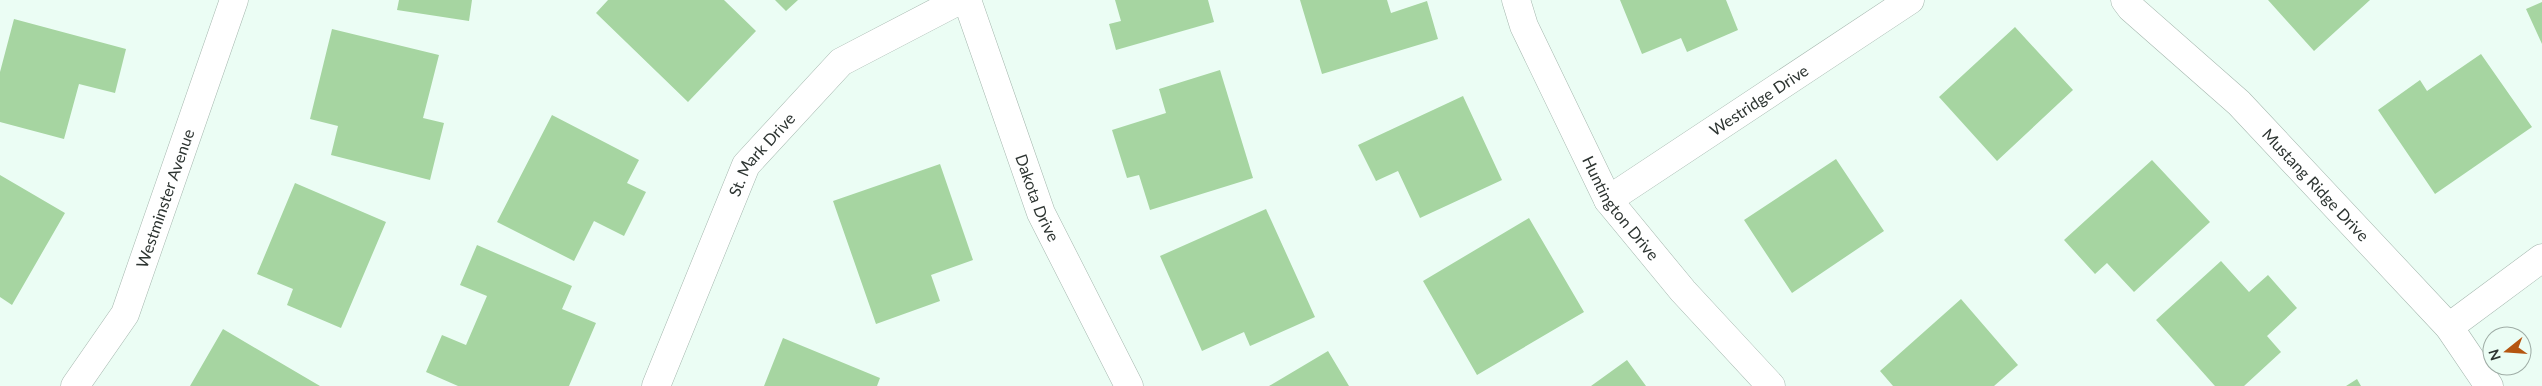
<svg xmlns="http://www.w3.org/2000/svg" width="2542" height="386" font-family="Lato,sans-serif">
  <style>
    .building { fill: #a6d5a1 }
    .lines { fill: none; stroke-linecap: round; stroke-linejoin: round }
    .minor-casing { stroke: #a5b7ae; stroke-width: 29 }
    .minor { stroke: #fff; stroke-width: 28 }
    .labels { text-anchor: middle; stroke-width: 4; stroke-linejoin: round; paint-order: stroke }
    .street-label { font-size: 16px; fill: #2e3532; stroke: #ebfdf4 }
  </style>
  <rect width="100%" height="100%" fill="#ebfdf4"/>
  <!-- building -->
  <path class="building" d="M399,0H472L469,21L397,10Z
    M608,0H724L756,31L688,102L596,13Z
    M775,0H798L786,11Z
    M1115,0H1208L1214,22L1116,50L1109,24L1121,21Z
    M1300,0H1387L1391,13L1427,1L1438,39L1322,74Z
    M1620,0H1726L1738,30L1687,52L1681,38L1642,54Z
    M2268,0H2370L2314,51Z
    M2542,2V44L2526,9Z
    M14,19L126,49L115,93L79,84L64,139L0,122V72Z
    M2015,27L2073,90L1997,161L1939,97Z
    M332,29L439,55L423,118L444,123L430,180L331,155L338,126L310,119Z
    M2481,54L2532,127L2435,194L2378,110L2420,80L2427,91Z
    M1220,70L1253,178L1150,210L1139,175L1127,178L1112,130L1166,113L1159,89Z
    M1463,96L1502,180L1420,218L1398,171L1376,181L1358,145Z
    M552,115L639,160L627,183L646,192L624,236L594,221L574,261L497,222Z
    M1836,159L1884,231L1792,293L1744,220Z
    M2152,160L2210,222L2134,292L2107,263L2095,274L2064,240Z
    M940,164L973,260L931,275L940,301L876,324L833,201Z
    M0,175L65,213L12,305L0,297Z
    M295,183L386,222L341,328L287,305L293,289L257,274Z
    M1266,209L1315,317L1250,346L1244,332L1202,351L1160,256Z
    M1529,218L1584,312L1477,375L1423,281Z
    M477,245L572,286L562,309L596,323L569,386H458L426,372L442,335L466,345L487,296L460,285Z
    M2221,261L2249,292L2268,275L2297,308L2267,336L2281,352L2244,386H2215L2156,320Z
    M1961,299L2018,365L1994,386H1893L1880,371Z
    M223,329L320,386H190Z
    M783,338L880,378L877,386H764Z
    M1328,351L1349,386H1269Z
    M1627,360L1646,386H1591Z
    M2357,379L2361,386H2346Z"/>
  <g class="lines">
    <defs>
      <g id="minor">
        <path id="s1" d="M967,0L1041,213L1129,386"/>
        <path id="s2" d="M1516,0L1524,26L1608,200L1683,291L1771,386"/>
        <path id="s3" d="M2125,0L2131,8L2239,103L2449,327L2489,386"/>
        <path id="s4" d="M1608,200L1910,0"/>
        <path d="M2449,327L2542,258"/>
        <path id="s5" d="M75,386L125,314L234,0"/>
        <path id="s6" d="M656,386L746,165L841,62L960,0"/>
      </g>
    </defs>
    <!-- minor casing -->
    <use href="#minor" class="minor-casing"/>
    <!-- minor -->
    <use href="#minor" class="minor"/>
  </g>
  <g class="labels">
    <!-- street labels -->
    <g class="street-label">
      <text dy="6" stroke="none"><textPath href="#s4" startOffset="181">Westridge Drive</textPath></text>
      <text dy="6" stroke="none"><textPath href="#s6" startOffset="256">St. Mark Drive</textPath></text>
      <text dy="6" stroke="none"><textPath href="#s3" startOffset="266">Mustang Ridge Drive</textPath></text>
      <text dy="6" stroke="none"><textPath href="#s1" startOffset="210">Dakota Drive</textPath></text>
      <text dy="6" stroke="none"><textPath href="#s5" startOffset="210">Westminster Avenue</textPath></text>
      <text dy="6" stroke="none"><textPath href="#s2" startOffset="234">Huntington Drive</textPath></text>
    </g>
  </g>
  <!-- north arrow -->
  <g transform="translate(2507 351) rotate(253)"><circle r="24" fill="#ebfdf4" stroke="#9fada6"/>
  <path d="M0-4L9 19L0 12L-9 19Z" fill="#b55510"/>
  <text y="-8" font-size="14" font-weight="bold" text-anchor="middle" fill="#2e3532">N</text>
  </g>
</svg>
